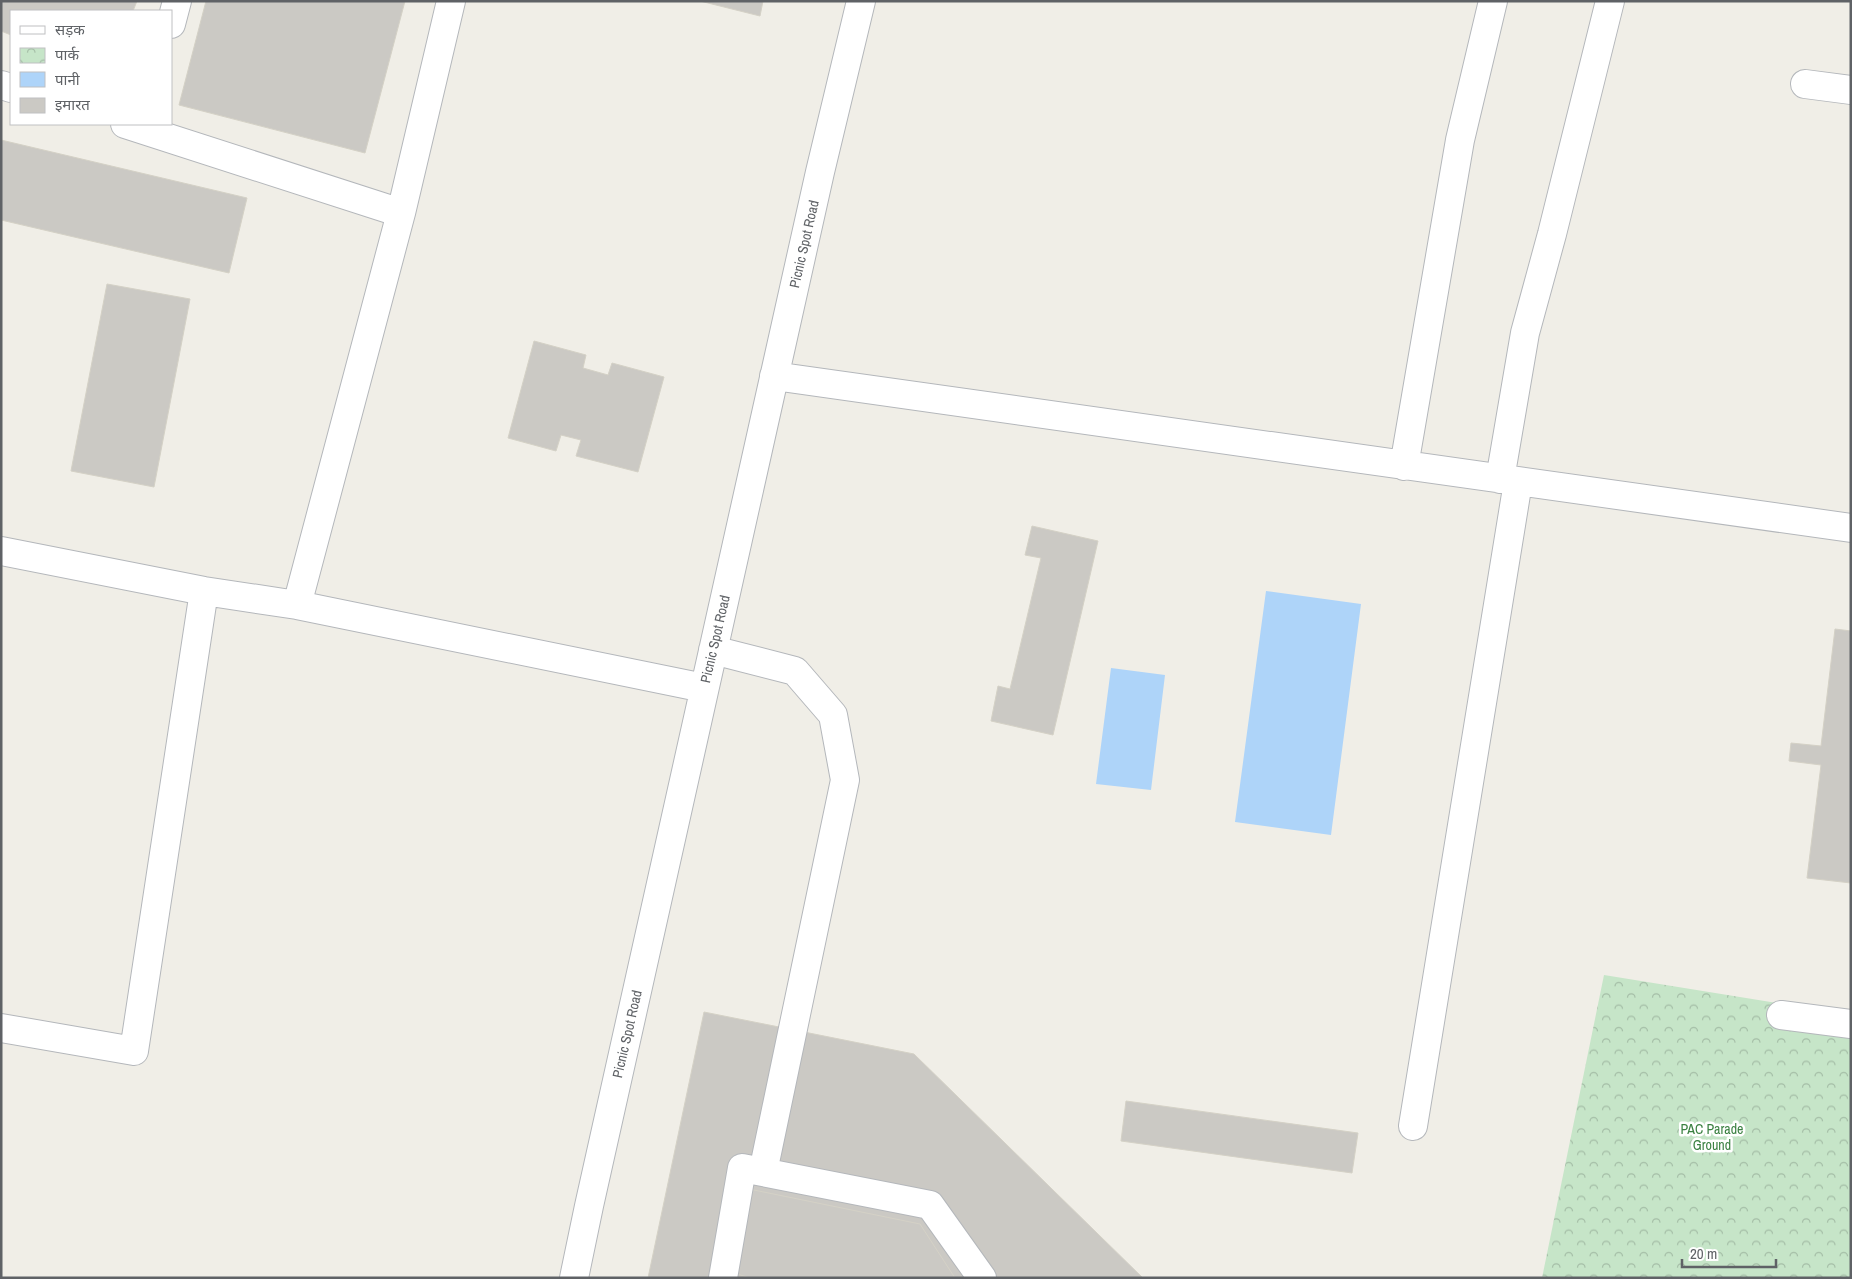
<svg xmlns="http://www.w3.org/2000/svg" width="1852" height="1279" font-family="'Archivo Narrow','Noto Sans Devanagari',sans-serif">
  <style>
    .park { fill: url(#park-crowns) }
    .water { fill: #aed4f9 }
    .building { fill: #cbc9c4; stroke: #d4d1c6 }
    .lines { fill: none; stroke-linecap: round; stroke-linejoin: round }
    .minor-casing { stroke: #b4b7bb; stroke-width: 30 }
    .minor { stroke: #fff; stroke-width: 28 }
    .labels { text-anchor: middle; stroke-width: 5; stroke-linejoin: round; paint-order: stroke }
    .street-label { font-size: 14px; fill: #5f6266; stroke: #fff }
    .park-label { font-size: 14px; fill: #3b8142; stroke: #fff }
  </style>
  <defs>
    <pattern id="park-crowns" width="20" height="18" patternUnits="userSpaceOnUse" patternTransform="scale(1.25)"><rect width="20" height="18" fill="#c6e5c8"/><path d="M2 6a3 3 0 1 1 6 0M12 15a3 3 0 1 1 6 0" fill="none" stroke="#a4bda6"/></pattern>
  </defs>
  <rect width="100%" height="100%" fill="#f0eee7"/>
  <!-- park -->
  <path class="park" d="M1604,975L1851,1015V1278H1542Z"/>
  <!-- water -->
  <path class="water" d="M1266,591L1361,604L1331,835L1235,822Z
    M1111,668L1165,675L1151,790L1096,784Z"/>
  <!-- building -->
  <path class="building" d="M1,1H137L133,11H11V35L1,31Z
    M206,1H405L365,153L179,105Z
    M700,1H763L760,16Z
    M1,140L247,198L229,273L1,220Z
    M107,284L190,299L154,487L71,471Z
    M534,341L586,355L583,368L608,375L612,363L664,377L638,472L576,456L581,440L561,435L556,451L508,438Z
    M1032,526L1098,541L1053,735L991,721L998,686L1010,689L1041,558L1025,555Z
    M1835,629L1851,631V883L1807,878L1821,765L1789,761L1791,743L1821,746Z
    M704,1012L914,1054L1143,1278H648Z
    M1126,1101L1358,1133L1352,1173L1121,1141Z
    M744,1188L920,1224L955,1278H750L728,1271Z"/>
  <g class="lines">
    <defs>
      <path id="minor" d="M171,24L177,1
        M1805,84L1851,90
        M1,85L11,88
        M125,124L401,213
        M774,376L1851,528
        M1404,466L1460,140L1493,1
        M1500,479L1525,333L1552,234L1610,1
        M1,551L204,591L297,605L704,688
        M297,605L401,213L451,1
        M713,650L795,671L833,715L845,780L763,1172
        M1781,1015L1851,1024
        M1,1028L134,1051L204,591
        M1413,1126L1518,482
        M574,1278L589,1206L820,172L861,1
        M723,1278L742,1168L930,1205L982,1278"/>
    </defs>
    <!-- minor casing -->
    <use href="#minor" class="minor-casing"/>
    <!-- minor -->
    <use href="#minor" class="minor"/>
  </g>
  <g class="labels">
    <!-- street labels -->
    <g class="street-label">
      <text transform="translate(804 244) rotate(-77)" y="5">Picnic Spot Road</text>
      <text transform="translate(715 639) rotate(-77)" y="5">Picnic Spot Road</text>
      <text transform="translate(627 1034) rotate(-77)" y="5">Picnic Spot Road</text>
    </g>
    <!-- park labels -->
    <g class="park-label">
      <text x="1712" y="1134">PAC Parade<tspan x="1712" dy="16">Ground</tspan></text>
    </g>
  </g>
  <!-- border -->
  <rect width="1852" height="1279" fill="none" stroke="#5f6266" stroke-width="5"/>
  <!-- legend -->
  <rect x="10" y="10" width="162" height="115" fill="#ffffff" stroke="#bfc0c2"/>
  <rect x="20" y="26" width="25" height="8" fill="#ffffff" stroke="#bfc0c2"/>
  <text x="55" y="35" font-size="15" fill="#5f6266">सड़क</text>
  <rect x="20" y="48" width="25" height="15" fill="url(#park-crowns)" stroke="#bfc0c2"/>
  <text x="55" y="60" font-size="15" fill="#5f6266">पार्क</text>
  <rect x="20" y="72" width="25" height="15" fill="#aed4f9" stroke="#bfc0c2"/>
  <text x="55" y="85" font-size="15" fill="#5f6266">पानी</text>
  <rect x="20" y="98" width="25" height="15" fill="#cbc9c4" stroke="#bfc0c2"/>
  <text x="55" y="110" font-size="15" fill="#5f6266">इमारत</text>
  <!-- scale -->
  <path d="M1682 1259v8h94v-8" fill="none" stroke="#5f6266" stroke-width="2.5"/>
  <text x="1690" y="1259" font-size="15" fill="#5f6266" stroke="#ffffff" stroke-width="4" paint-order="stroke">20 m</text>
</svg>
